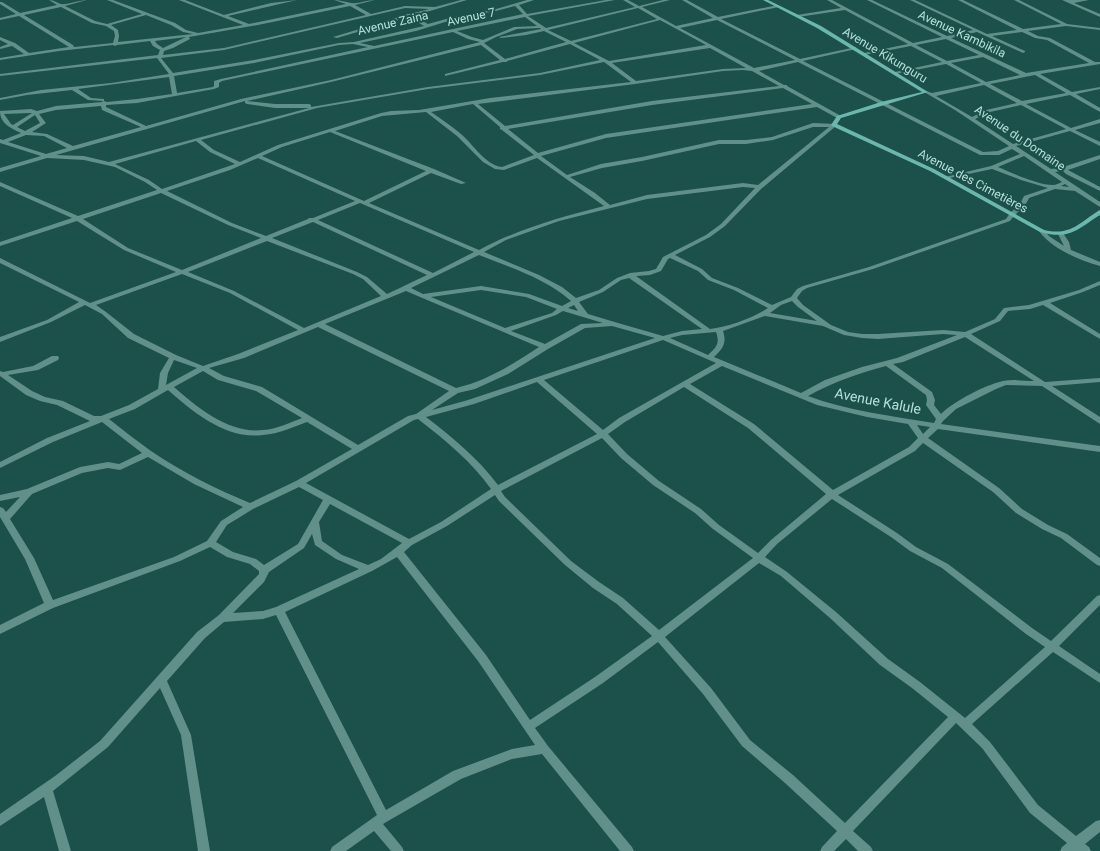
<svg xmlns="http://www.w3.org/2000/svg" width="1100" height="851" font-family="Roboto,sans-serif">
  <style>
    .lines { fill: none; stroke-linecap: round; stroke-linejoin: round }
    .street { fill: #618f89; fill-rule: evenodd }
    .secondary { fill: #6bb7ae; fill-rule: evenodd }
    .labels { text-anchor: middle; stroke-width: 4; stroke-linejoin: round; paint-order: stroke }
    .far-street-label { font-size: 12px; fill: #b4e0da; stroke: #1c504a }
    .street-label { font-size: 14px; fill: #b4e0da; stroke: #1c504a }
  </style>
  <rect width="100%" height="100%" fill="#1c504a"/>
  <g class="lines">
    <!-- street -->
    <path class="street" d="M49,0C54,0 57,3 61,4C67,5 80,0 87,0L65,6L95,21L107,24L142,14L107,0H113L175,23L186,30L198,33L243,25L179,0H185L224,15L271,3L297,0L228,16L249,24L346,4L334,0C340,0 345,2 351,3C358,4 367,0 375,0L355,5L371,14L405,6L435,7L461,0H467L413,16L428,24L457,16L496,9L527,0H534L519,5L527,14L606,0H615L528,16L546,28L635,7L623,0H628L639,6L663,0H670L642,7L676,26L713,18L682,0H687L718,17L778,5L779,7L721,19L800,59L856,47V49L803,61L983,152L998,151L1009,146L955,110L924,92L926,91L932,93L981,83L946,64L895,74V72L942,62L911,46L864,55V53L908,44L845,10L798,17H797V15L841,8L827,0H832L913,43L942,37L867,0H872L947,36L973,30L910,0H915L987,34L1017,30L958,0H963L1023,29L1061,24L1014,0H1019L1067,24L1100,28V30L1066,26L1028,31L1038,36L1050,38L1095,62H1100V64L1040,74L1072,92L1100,87V89L1076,94L1100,108V112L1070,95L1026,104L1071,128L1100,119V123L1075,130L1100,142V146L1070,131L1016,146L1051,169L1063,167L1100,155V159L1068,170L1100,187V191L1066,174L1063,171L1055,172L1100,202V207L1075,191L1055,189L1029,198C1025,208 1016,212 1010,221L873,269L807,288L802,291L797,298L803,305L831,325L848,332L862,334H878L943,330L965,332L995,319L1004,308L1029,305L1079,290L1100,281V285L1083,292L1050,303L1100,334V339L1043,305L1030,309L1008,311L1000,321L971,334L1045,382L1100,378V382L1052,386L1100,417V424L1042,386L1006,385L996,389L956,409L943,421L941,424L1100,446V452L938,429L928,438L999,488L1022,509L1048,525L1067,534L1100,558V566L1097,565L1061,538L1042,529L1016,513L993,492L923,443L915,451L838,495L897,533L916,547L948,564L1032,628L1051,641L1097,596L1100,595V605L1059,646L1100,674V683L1053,652L972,724L990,742L1038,805L1076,836L1096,821L1100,820V832L1085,844L1089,847L1091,851H1060L1062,847L1067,843L1030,813L982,748L956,723L853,831L871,847L873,851H858L846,839L834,851H820L822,847L837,831L785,783L742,746L703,694L658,642L603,683L535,728L548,746L632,847L634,851H620L542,754L512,759L461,779L388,821L383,824L402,847L404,851H391L374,831L346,851H330L332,847L377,815L276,615L263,619L224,622L205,638L167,681L191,735L210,851H198L181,735L160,688L108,747L53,791L71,851H59L44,797L0,826V814L55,776L100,741L197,632L219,615L259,574V571L250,564L227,557L210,547L180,561L53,608L0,634V625L44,603L25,559L0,517V507L3,508L6,512L20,497L0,501V495L27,489L80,467L108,462L119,464L142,453L102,422L53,442L0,468V462L47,438L90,421L57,405L40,401L26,395L0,376V371L3,372L33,366L52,356H58L59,358L58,360L38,370L8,375L32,391L45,397L63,401L94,416H101L129,405L158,389L160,373L169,358L128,338L102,314L85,305L51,322L0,342V337L47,320L79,302L0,263V258L90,303L176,272L124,250L77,221L0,246V242L72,218L0,186V182L78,216L157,190L145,182L115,167L84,160L47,158L0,172V168L41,156L0,143V139L3,140L21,133C11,128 0,124 0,111L31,109L37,111L56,106L102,102L103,101L88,100L72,90L27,95L0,100V98L41,90L111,83L169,74L157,58L0,76V74L158,55L160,50L153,46L150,41L117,45L115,46L113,45L59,51L0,60V58L24,54L12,46L0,49V47L8,44L0,40V37L15,43L29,53L69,47L19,16L0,20V18L16,14L0,4V2H2L20,13L57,5ZM350,6L366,15L224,48L163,55L164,51L173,48L190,39L189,37L258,25ZM515,6L523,14L374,46L360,43L416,31L458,18L496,11ZM61,7L92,23L106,26L114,31L115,36L113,43L74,47L73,45L24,15ZM405,8L429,9L410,14H407L406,15L333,37L337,38L409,17L424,26L354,42L339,43L254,60L173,73L161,58L224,50ZM638,8L657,19L571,41L548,30ZM146,15L171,25L183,32L193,34L118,42L119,36L118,30L111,25ZM525,17L537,26L514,27L483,40L472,37L457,31ZM660,20L706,45L609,61L574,43ZM717,20L795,60L754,68L680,28ZM540,28L541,29L499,37L501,38L526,35L544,31L566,42L505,59L484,43L496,37L517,29ZM453,32L468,39L480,42L331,80L241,99L146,126L106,107V105L137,103L214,89L219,87V83L222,81ZM977,32L1023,53L1025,52V51L992,36L1022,32L1035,38L1047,40L1089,63L1026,73L951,38ZM186,37L163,48L157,44L155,41ZM946,39L979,55L947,61L916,45ZM353,44L368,47L221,79L214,81V86L213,87L177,93L174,76L254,63L339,45ZM570,44L600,60L540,73L428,87L311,107V105L309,104H275L247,101L331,82L481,45L500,60L445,74V76L503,62H507V61ZM710,48L746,68L723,69L636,81L612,63ZM983,57L1020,75L986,82L951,63ZM604,62L631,82L490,98L419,110L391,111L381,113L278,145L240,162L214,150L201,140L317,108L428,89L540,75ZM798,62L980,155H999L1012,149L1020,154L991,166L945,177V179L992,169L1021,180L1048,188L1024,196L1020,204L1010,213L1006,219L869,267L803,286L797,289L791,297L772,305L738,288L712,278L702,269L675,255L710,237L725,226L761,189L836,126V124L813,123L772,137L746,140H719L642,157L601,164L567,175L541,156L606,138L817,107L837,118H841V116L787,86V85H784L759,71ZM743,70L752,71L779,86L652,101L505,126L478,104L635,84L723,71ZM1035,75L1066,93L1022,101L990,84ZM169,77L172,94L137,99L107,102L104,101V99L91,98L78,89ZM984,85L1017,103L986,110L972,117L936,96ZM783,88L812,104L606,134L538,153L508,129L652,105ZM245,101V103L247,104L275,108H309L109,162L84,156L56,155ZM473,104L500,127V129L502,130L534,155L502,167C485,165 473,144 461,134C452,126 441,119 431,112ZM1021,105L1066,129L1013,144L975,119L990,112ZM101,106L102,110L141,127L73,146L47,134L32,132L46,123L39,114L56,110ZM426,112L457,136L483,162L495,169L504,170L537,158L604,206C561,217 518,229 479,250L369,203L431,173L461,184L466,183L434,169L335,131L382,116ZM31,113H32L13,125L11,124L4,114ZM35,115L40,123L25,131L17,127ZM813,127H829L758,185L743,183L647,195L610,205L595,193L570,177L602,168L642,161L719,144H746L773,140ZM330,132L426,171L364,201L262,156L282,147ZM26,135L44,136L67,148L46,154L8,142ZM196,141L210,152L235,164L162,189L149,180L115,164ZM1024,156L1062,182C1059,183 1056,185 1053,185C1038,185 1012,173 998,167ZM258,158L355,201L313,218H309L308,219L266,236L232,223L167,191L230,170ZM1065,184L1069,187L1061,186ZM743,187L755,188L721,224L706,235L663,257L656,269L649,271L630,273L617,278L599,290L576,298L562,287L539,275L484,252L506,240L559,221L647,199ZM161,193L228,225L261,238L182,270L128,248L83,219ZM360,203L474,252L433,273L318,220ZM313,222L427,275C413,281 401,288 387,294L367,277L357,272L272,238ZM267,241L353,274L363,279L381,296L304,328L234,291L188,272ZM479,255C511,268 545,278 571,301L562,306L529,294L481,286L423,294L411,288ZM670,258L698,271L708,280L734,290L768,308C753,318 728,327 710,329L636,276L650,275L661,271L668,259ZM182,274L230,293L298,330L238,354L203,366L176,355L134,334L106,312L96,305ZM629,278L702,329L682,331L663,336L618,323L588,314L579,302L603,292L621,280ZM481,290L526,297L557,309L552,313L505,328L431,297ZM406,291L420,297L539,347C513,364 487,381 456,388L325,324ZM792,301L798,307L817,321L770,313L781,305ZM574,305L578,311L568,308ZM563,311L603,323L581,324L545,344L511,331L556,315ZM765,316L823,326L844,335L862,338L878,339L943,334L957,335L897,358L862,367L825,380L801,393L714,357C723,349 727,343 723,331ZM612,326L655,338L468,400L432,410L458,393L475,389L508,374L548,349L585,328ZM318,327L449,391L416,414L408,416L358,445L262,387L224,376L209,368L244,358ZM716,332C720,343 717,347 708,355L670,338L682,335ZM965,337L1034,381C1025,381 1013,379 1003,381C985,385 954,401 941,414L934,405L935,400L932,392L893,364L903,362ZM663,340L716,363L619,418L603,430L544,380ZM174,360L197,368L166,385L168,373ZM722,366L817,405L867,417L908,424L918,438L909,447L833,490L754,424L690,384ZM886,366L926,395L927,400L926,405L936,419L934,423C892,416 848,411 808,396C833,382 859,373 886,366ZM203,371L218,380L256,391L302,418C289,423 277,429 263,430C229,434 198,408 174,387ZM537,382L597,434L498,485C478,458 452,437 426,417L474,404ZM684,387L748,428L826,494L771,540L758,553L719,525L701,509L659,481L627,454L608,434L625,422ZM168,390C194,413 227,440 263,435C279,434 293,427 307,422L352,449L296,481L250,503C216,489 182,472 151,451C137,441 123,430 109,419L135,409ZM418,419C445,440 471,461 491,489L441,522L409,539L306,483L414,420ZM917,425L930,427L923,434ZM602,438L621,458L653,485L695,513L713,529L753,558L659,630L623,598L599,582L571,561L505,497L501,491ZM148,457L194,484L243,507L221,521L207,541L174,557L53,600L34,558L10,519L32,494L82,473L108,468L120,470ZM299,487L323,500L298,544L264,565L256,559L233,552L216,542L227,525L253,509ZM495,495L499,501L565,565L593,588L617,604L652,636L595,677L530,720L486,655L404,552L412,545L447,526ZM832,499L891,537L910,551L942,568L1026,634L1045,647L965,718L920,682L888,659L836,612L787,572L765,557L777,544ZM330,504L402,543L381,559L368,565L342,555L322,541L319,522ZM312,534L315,545L336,559L359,569L276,607L263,611L233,613L264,582L269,572L304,548ZM397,557L478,661L535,745L512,749L453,771L386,810L285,612L372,571ZM759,563L781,576L830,618L880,665L912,688L948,717L845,823L793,775L750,740L711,688L665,637Z
      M1062,0H1089L1074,3L1100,14V17Z
      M1042,229L1044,230L1049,236L1064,246L1058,234L1061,232L1063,233L1069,242L1071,250L1100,262V266C1079,260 1052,249 1039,231Z"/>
    <!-- secondary -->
    <path class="secondary" d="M763,0H768L821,26L928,92L841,118L837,124L934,169L1044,230C1070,236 1078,224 1098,211L1100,210V215C1076,230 1070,240 1040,232L930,171L832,126L831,125L837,116L881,102L922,92L817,28Z"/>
  </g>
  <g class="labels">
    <!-- far-street labels -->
    <g class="far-street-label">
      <text transform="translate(471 17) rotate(-12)" y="4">Avenue 7</text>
      <text transform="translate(393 23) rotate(-13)" y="4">Avenue Zaina</text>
      <text transform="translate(962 34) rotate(25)" y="4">Avenue Kambikila</text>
      <text transform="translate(885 55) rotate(31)" y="4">Avenue Kikunguru</text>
      <text transform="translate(1020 138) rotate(34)" y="4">Avenue du Domaine</text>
      <text transform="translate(973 181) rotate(28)" y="4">Avenue des Cimetières</text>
    </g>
    <!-- street labels -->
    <g class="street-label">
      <text transform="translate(878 401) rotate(11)" y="5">Avenue Kalule</text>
    </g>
  </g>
</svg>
